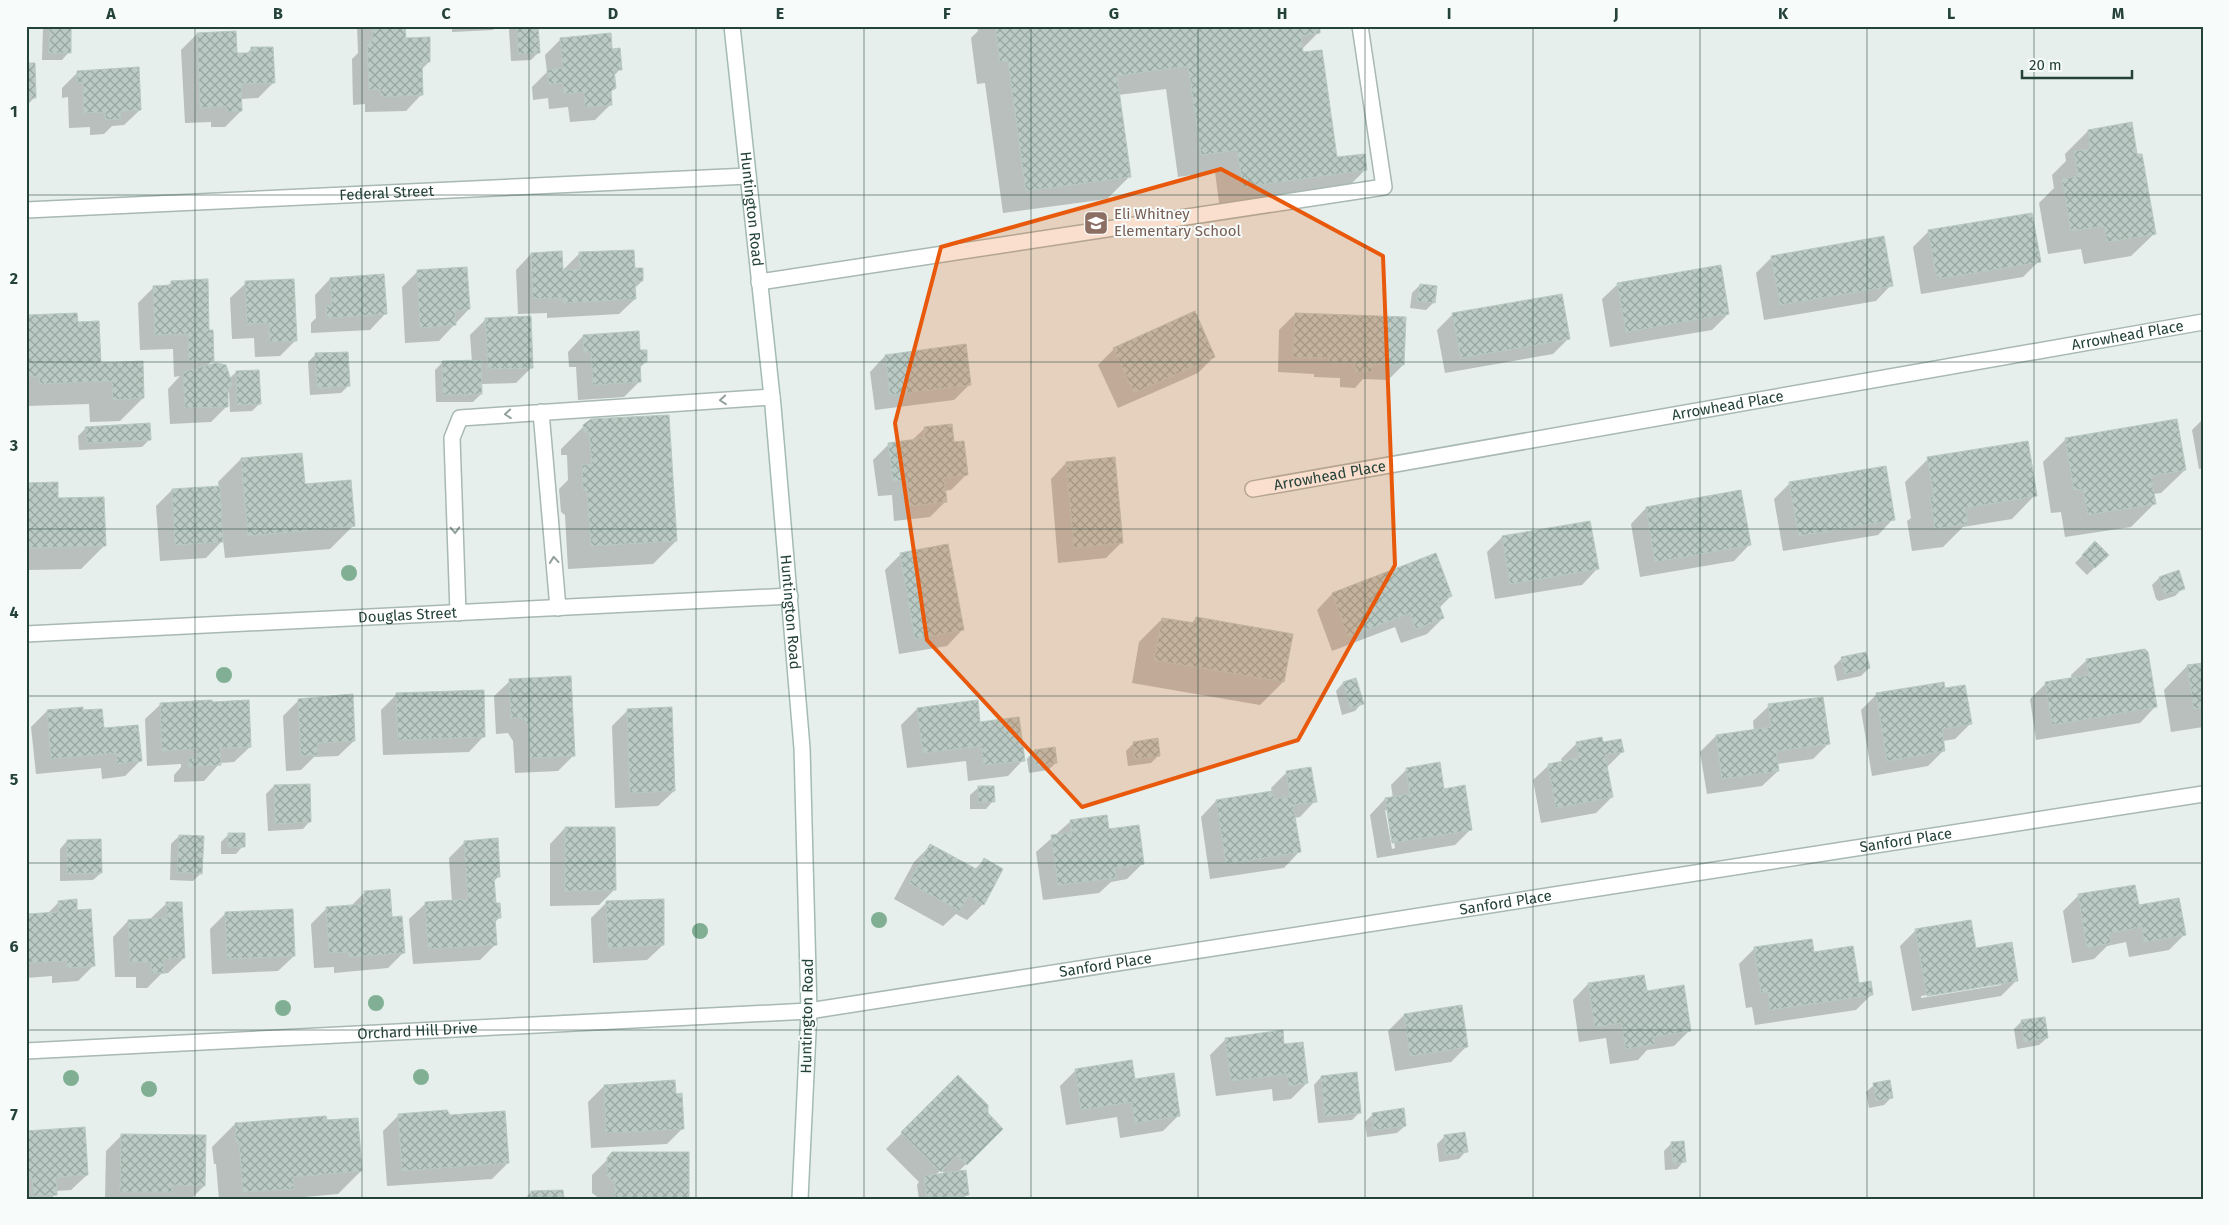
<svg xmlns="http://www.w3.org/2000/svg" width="2229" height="1225" font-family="'Fira Sans',sans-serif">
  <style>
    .shadow { fill: #0003; fill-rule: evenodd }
    .building { fill: url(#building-cross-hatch); stroke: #b8c9c2 }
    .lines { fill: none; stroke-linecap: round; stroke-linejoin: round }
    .service-casing { stroke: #a8b8b2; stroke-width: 18 }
    .minor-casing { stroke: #a8b8b2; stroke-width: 18 }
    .secondary-casing { stroke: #a4bbb3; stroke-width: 18 }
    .service { stroke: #fff; stroke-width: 15 }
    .minor { stroke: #fff; stroke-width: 15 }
    .secondary { stroke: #fff; stroke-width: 15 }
    .tree { fill: #80af93 }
    .oneway { stroke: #92a09c }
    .marked { fill: #e8590c; fill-opacity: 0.2; stroke: #e8590c; stroke-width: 4; stroke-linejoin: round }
    .grid { fill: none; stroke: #24423a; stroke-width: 1; stroke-opacity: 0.55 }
    .labels { text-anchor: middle; stroke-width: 4; stroke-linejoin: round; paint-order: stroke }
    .street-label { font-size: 15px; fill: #24423a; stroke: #f7fbf9 }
    .education-label { font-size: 15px; fill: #785e54; stroke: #f7fbf9; text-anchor: start }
    .neatline { fill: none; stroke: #24423a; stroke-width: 2 }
    .grid-label { font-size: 16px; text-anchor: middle; font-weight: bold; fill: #24423a }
  </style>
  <defs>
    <pattern id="building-cross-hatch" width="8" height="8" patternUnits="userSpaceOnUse" patternTransform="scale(1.25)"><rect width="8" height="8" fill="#bbcac4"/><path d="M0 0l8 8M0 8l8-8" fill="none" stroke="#98a6a0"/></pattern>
  </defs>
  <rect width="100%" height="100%" fill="#e6efeb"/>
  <!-- shadow -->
  <path class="shadow" d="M70,26L69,52L62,60H42L43,27Z
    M357,26H404V39L429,62L421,70V95L406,111L365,112V104L353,105L352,59L358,53Z
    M452,26H497L493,30L452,32Z
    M513,26H537L539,52L531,60L511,61L509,30Z
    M977,26H1318L1319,32L1301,50L1336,159L1365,170L1342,193L1220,210L1215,172L1178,177L1166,89L1118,95L1130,176L1107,199L1003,213L985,83L977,84L971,38L978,31Z
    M197,34L236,55L246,54L252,48L273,83L258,98L241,99V111L225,127H211V122L185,123L181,50Z
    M561,39L611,50L620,69L614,76L609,92L611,104L595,120L570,122L568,107L549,109L548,98L533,100L532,87L547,72L545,55Z
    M26,65L35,97L26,106Z
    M78,72L140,110L124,125L112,126L104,134L90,135V127L69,128L68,97L62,98V88Z
    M2088,131L2136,156L2155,233L2131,256L2084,264L2081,249L2048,254L2039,203L2054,188L2052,175L2066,161L2065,154Z
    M1929,231L2039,261L2023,277L1921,294L1913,247Z
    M580,253L633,270L642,281L634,289L635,299L619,314L547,318V313L518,314L516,270L531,254L562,271Z
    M1772,257L1891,285L1876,301L1764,320L1756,273Z
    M417,272L469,309L439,341L405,343L402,287Z
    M330,279L385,314L370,330L311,333V323L316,318L315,295Z
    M171,283L208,331L213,360L206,367L229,379L236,372L259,404L252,411L230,412L229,392H227V406L211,422L170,424L168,389L180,376L174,377L173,349L140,350L138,303L154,287L167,286Z
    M246,283L296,340L280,356L255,357L254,338L232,339L230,298Z
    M1618,284L1728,314L1712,330L1610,347L1602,299Z
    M1420,285L1434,302L1426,310L1410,308L1412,293Z
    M1295,314L1403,365L1388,380L1363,379L1355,388L1340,387V378L1314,377V374L1278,372L1279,330Z
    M1453,314L1569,338L1553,354L1445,373L1437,330Z
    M29,316L77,323L99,364L143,398L120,421L90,422L89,404L26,406V319Z
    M486,319L532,367L516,383L480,384L481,394L473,402H436L435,370L443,362H472L470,335Z
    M583,336L639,352L646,362L639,368L640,381L624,397L578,400L576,367H569L568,352Z
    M1114,349L1214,357L1198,373L1118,408L1098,365Z
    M315,355L349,385L341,393L310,395L308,362Z
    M885,356L970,384L954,400L875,410L870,372Z
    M668,416L676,541L653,564L568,569L565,515L561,512L559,489L568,480L567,455H561V449L584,426Z
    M2203,419V468L2199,469L2192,430Z
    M951,426L953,444L966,475L951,490L944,491L945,502L930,517L894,521L892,495L878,496L873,460L889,444L911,441L924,429Z
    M86,428L150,439L142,447L79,450L78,436Z
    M2066,439L2185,470L2161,493L2153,494L2155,503L2131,527L2065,537L2061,512L2051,513L2043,462Z
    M241,459L303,486L354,525L330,549L225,558L223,540L206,558L160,561L156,506L172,490L219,487L218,482Z
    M1928,459L2035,495L2012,519L1963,527L1943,547L1912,551L1907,521L1911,518L1905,482Z
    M1066,463L1122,542L1106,558L1058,563L1051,479Z
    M1790,483L1893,519L1878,535L1783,551L1774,499Z
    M26,484L57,500L104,546L81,569L26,570Z
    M1646,508L1749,545L1734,561L1640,577L1631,524Z
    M1502,537L1597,569L1582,585L1495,599L1487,552Z
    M2095,543L2107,555L2087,575L2075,563Z
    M901,554L962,630L947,646L899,654L885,570Z
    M1436,555L1451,596L1439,608L1443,618L1427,634L1401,643L1395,627L1332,651L1317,610L1332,594Z
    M2159,578L2183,588L2175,596L2159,601L2156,599L2152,585Z
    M1196,618L1283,682L1260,705L1132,683L1139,642L1162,619L1191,624Z
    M1842,658L1869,668L1861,676L1837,681L1834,666Z
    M2087,660L2155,707L2140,723L2036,740L2030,699L2045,684L2072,679L2071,675Z
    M2203,664V727L2171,732L2164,690L2187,666Z
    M1356,680L1362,703L1355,711L1342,715L1336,691L1343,683Z
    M510,681L574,755L558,771L515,773L513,741L508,733L496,734L494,696Z
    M1944,690L1970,724L1955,739L1943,741L1944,750L1928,766L1872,776L1861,710L1876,695Z
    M397,694L484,736L469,752L383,755L381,710Z
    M299,700L354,741L338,756L314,757L301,770L286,771L283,716Z
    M161,704L250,747L234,762L220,763L204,781L174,782V775L181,767V764L147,766L145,719Z
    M1769,706L1828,744L1813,759L1777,764L1778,771L1762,786L1707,794L1700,752L1716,736L1754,731L1753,721Z
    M82,708V712L140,761L125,776L102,779L101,768L36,774L31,727L47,711Z
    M917,709L979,724L1023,760L1008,776L968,781L966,761L907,768L901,725Z
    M628,710L674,791L658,806L615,808L612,726Z
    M1134,743L1159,755L1151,763L1128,766L1126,751Z
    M1577,743H1602L1622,752L1606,768L1612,797L1596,813L1541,823L1533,780L1549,765L1562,763L1561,759Z
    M1034,751L1056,763L1048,770L1029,773L1027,759Z
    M1407,769L1443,790L1471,829L1455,845L1377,858L1370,815L1385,799L1393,798L1391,785ZM1385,810H1388L1395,848L1392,849Z
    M1287,772L1315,801L1300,817L1294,818L1299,852L1284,868L1210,879L1201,817L1216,801L1272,792L1271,788Z
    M274,786L310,821L303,829L268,831L266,794Z
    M978,788L993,801L986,809H970V795Z
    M1071,821L1108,830L1143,863L1127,879L1111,882L1099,893L1043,900L1036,852Z
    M565,828L614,890L599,905L550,906V844Z
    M228,835L243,846L236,854H221V842Z
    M179,836L201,873L193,881L170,880L171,844Z
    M67,841L101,873L93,880L60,881V849Z
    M465,842L499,876L493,882L494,904L500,917L494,923L496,944L480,960L413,964L409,919L425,904L452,902L449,858Z
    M930,846L974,870L984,860L983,904L967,920L956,914L943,926L894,899L914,862Z
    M365,892L391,918L404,952L388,968L334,973V967L314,968L311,924L326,909L350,907Z
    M2078,896L2138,907L2185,934L2169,950L2129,957L2126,942L2107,946L2094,959L2072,963L2063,911Z
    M59,902L76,911L93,966L78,981L52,983V976L26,978V915L47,914Z
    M607,902L663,945L647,960L593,963L591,918Z
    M166,904L184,958L168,973L161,974L147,988H136V977H115L113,937L128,921L150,919Z
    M226,913L294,956L278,971L212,974L210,929Z
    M1916,930L1975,950L2017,980L2001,996L1912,1011L1900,946ZM2001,982V985L1921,998V996Z
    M1755,948L1813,953L1872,994L1856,1010L1755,1025L1752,1007L1746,1008L1739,964Z
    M1588,984L1646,993L1690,1030L1674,1046L1647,1050L1638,1060L1610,1064L1606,1038L1579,1042L1573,1000Z
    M1461,1007L1467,1046L1451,1062L1395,1071L1388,1031L1404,1015Z
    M2022,1021L2047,1038L2039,1045L2017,1049L2014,1029Z
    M1226,1039L1283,1046L1307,1083L1291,1099L1273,1101L1272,1089L1216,1096L1210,1055Z
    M1076,1070L1134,1081L1179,1115L1163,1131L1120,1138L1117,1117L1066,1125L1060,1086Z
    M958,1077L986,1113L1002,1129L957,1173L967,1194L963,1199H919L917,1185L919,1182L886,1149ZM941,1170L945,1174L935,1175L940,1171Z
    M1321,1077L1360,1112L1352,1120L1318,1123L1314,1085Z
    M1874,1085L1891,1098L1884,1105L1869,1108L1866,1092Z
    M604,1086L674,1095L683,1128L667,1144L591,1148L588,1102Z
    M1373,1114L1405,1126L1397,1133L1367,1137L1365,1122Z
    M399,1115L449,1116L508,1163L492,1179L387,1186L383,1131Z
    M235,1124L361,1171L338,1194L282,1199H219L216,1164H214L212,1147Z
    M26,1132L87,1175L71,1190L55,1191V1194L51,1199H26Z
    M122,1135L204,1186L191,1199H105L106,1151Z
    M1444,1137L1466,1151L1459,1159L1439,1162L1437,1144Z
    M1672,1143L1684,1161L1677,1169L1665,1170L1664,1151Z
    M613,1154L688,1199H600L592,1193V1175Z
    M531,1192L563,1199H525Z"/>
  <!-- building -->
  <path class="building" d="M50,26H71V53H49Z
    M372,26H405L406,38L430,37V62H422L423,95L381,97L380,89L369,90L367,42L373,41Z
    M517,26H538L540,53L518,54Z
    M995,26H1320V33L1301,36L1303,52L1322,50L1337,157L1365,154L1367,170L1243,187L1237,150L1201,155L1188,66L1117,76L1131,177L1026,191L1008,61L1000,62Z
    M236,31L237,53H251V47H273L275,83L241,84L242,111L227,112L226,106L200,108L197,33Z
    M611,33L612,49L620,48L622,70H614L616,88L611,91L612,105L585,107L584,92L564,94L563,83L549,84L547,70L563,68L560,38Z
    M26,63H35L36,98H26Z
    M139,67L141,110L120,111L121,119L106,120L105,112L84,113L83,82L77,83V71Z
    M2132,122L2137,154H2142L2156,234L2107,242L2104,226L2071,231L2062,179L2078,176L2074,151L2090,149L2088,130Z
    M2032,213L2041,262L1937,279L1928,230Z
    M1884,236L1893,286L1780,305L1771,256Z
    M634,250L635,268H643V281H635L636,299L563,303V298L533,299L531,253L562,251L563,270H580L579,252Z
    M1721,265L1729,314L1626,332L1617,283Z
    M467,267L470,309L455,311L456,325L420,328L417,270Z
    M384,274L387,314L327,318L326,306H332L330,278Z
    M208,279L209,330H213L214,361H189L188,334L155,335L153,286L171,285V281Z
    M294,279L297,341L270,342L269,323L247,324L245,281Z
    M1420,284L1437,286L1435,303L1417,301Z
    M1562,294L1570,339L1461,358L1452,313Z
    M1195,311L1215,357L1134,393L1113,348Z
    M77,313L78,322L99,321L101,363L143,361L144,398L113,400L112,381L40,384L39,376L26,377L28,315Z
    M1295,313L1406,317L1404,365L1372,364V372H1355V363L1329,362V358L1293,357Z
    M531,316L533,368L488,369L485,318Z
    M639,331L640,350H647V362L640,363L641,382L593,385L591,352H584L583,335Z
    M966,344L971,385L890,395L885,355Z
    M348,352L350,386L317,388L315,353Z
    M481,360L482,394L443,395L442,361Z
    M216,363L226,365L232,383L228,391V407L185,408L183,372Z
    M259,370L261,404L237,405L236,371Z
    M669,415L677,541L591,546L587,492L583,489L582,465L592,464L589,432H584L583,425L591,419Z
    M2177,419L2186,470L2151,476L2156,504L2088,515L2083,489L2074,490L2065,438Z
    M150,423L151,440L87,443L85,427Z
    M952,424L954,442L964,441L968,475L944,478L947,502L910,506L907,480L893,481L888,443L925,438L924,427Z
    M2028,441L2037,496L1965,508L1968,524L1935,529L1930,497H1934L1927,457Z
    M302,453L305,484L351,480L355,526L248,536L241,458Z
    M1115,457L1123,543L1074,548L1066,462Z
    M1886,466L1895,520L1799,536L1789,482Z
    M58,482V498L104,497L106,546L26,548V483Z
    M220,486L223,542L175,545L172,489Z
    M1741,490L1751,545L1655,562L1646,507Z
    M1590,521L1599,569L1510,584L1502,536Z
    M2095,541L2109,555L2095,568L2082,555Z
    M948,544L964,630L915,639L900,553Z
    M1436,553L1452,596L1438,602L1444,618L1416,629L1410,613L1348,637L1332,593Z
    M2179,570L2185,589L2167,594L2163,592L2159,577Z
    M1196,617L1293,634L1284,682L1154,660L1162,618L1195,623Z
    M2145,649L2148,652L2157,707L2052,725L2045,682L2089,675L2086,659Z
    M1866,652L1870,668L1845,674L1841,657Z
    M2203,663V708L2194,709L2187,665Z
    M571,676L575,756L530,758L528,725L523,718H511L509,679Z
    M1356,678L1364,704L1350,708L1343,682Z
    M1944,682L1945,688L1965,685L1972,724L1942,729L1945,751L1887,761L1876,693Z
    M484,690L485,737L398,740L396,693Z
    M353,694L355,741L317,743L318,755L301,756L298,699Z
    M1823,697L1830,744L1776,751L1779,771L1722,779L1716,735L1771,727L1768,704Z
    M212,700V702L249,700L251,747L220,748L221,765L189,767V758H197V749L162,751L160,703Z
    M978,700L980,722L1019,717L1025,761L984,765L981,746L923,753L917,708Z
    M83,707V710L102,709L104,728L138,725L142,761L117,764L116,753L51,759L47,710Z
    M672,707L675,791L630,793L627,709Z
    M1602,737L1603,742L1621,739L1624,752L1605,755L1613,797L1556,808L1548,764L1579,758L1576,742Z
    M1158,738L1160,756L1135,759L1133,742Z
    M1055,747L1057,763L1036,766L1034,750Z
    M1440,762L1444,789L1465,785L1472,830L1392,843L1385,798L1410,794L1406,768Z
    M1311,767L1317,802L1293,805L1301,852L1226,864L1216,800L1272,791L1274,799L1290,797L1286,771Z
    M310,784L311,822L275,824L274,785Z
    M978,786H994L995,802H978Z
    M1107,815L1109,829L1139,825L1144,864L1115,868L1116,878L1058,885L1051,835L1072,833L1070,820Z
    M565,827H615L616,890L565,891Z
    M228,833H245V847H228Z
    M179,835L204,836L202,874L177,872Z
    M498,838L500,877H494L496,903H500L501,918H495L497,945L428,949L425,902L468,899L464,841Z
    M101,839L102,873L67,874V840Z
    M930,844L978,870L984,858L1003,869L984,905L968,896L960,911L909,883Z
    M2135,885L2139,905L2179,898L2186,935L2144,942L2142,927L2109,933L2111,943L2087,948L2078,894Z
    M390,889L392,917L402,916L405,953L349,957V952L329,953L326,907L365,904L364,891Z
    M77,899V910L91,909L95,966L67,968V961L26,963V914L59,912L58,901Z
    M664,899V945L608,948L606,901Z
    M166,902H182L185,958L163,959L164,973H151V962H130L128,920L167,918Z
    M293,909L295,956L227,959L225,912Z
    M1971,920L1976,948L2012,942L2018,981L1927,996L1915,929Z
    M1812,939L1814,952L1853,946L1859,983L1871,981L1873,995L1770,1010L1768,992L1761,993L1754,947Z
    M1644,975L1647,991L1684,985L1691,1031L1653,1037L1655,1044L1626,1049L1621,1023L1595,1027L1588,983Z
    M1462,1005L1468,1047L1410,1056L1404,1014Z
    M2045,1017L2048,1038L2024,1042L2021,1020Z
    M1283,1030L1284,1044L1303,1042L1308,1083L1289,1086L1287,1074L1231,1081L1225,1038Z
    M1132,1060L1135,1079L1174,1073L1180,1116L1135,1123L1132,1102L1081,1110L1075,1069Z
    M1357,1072L1361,1113L1325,1116L1321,1076Z
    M958,1075L988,1105V1113L1003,1129L967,1165L957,1155L941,1172L901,1132Z
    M675,1080L676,1094L682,1093L684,1129L606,1133L604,1085Z
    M1890,1080L1893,1098L1876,1101L1873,1083Z
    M1404,1108L1406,1126L1374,1130L1372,1113Z
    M447,1110L450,1115L505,1111L509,1163L402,1171L398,1114Z
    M326,1116L327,1120L358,1118L362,1171L293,1177L294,1189L243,1192L239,1141L236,1142L235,1123Z
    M85,1127L88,1175L56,1177L57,1195L34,1196L32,1178H26V1131Z
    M1465,1132L1468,1152L1446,1155L1444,1135Z
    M121,1134L206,1135L205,1186L172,1185V1192H120Z
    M1684,1141L1686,1162L1673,1163L1671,1142Z
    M612,1152H689V1199H615V1182L607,1177V1158Z
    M966,1170L969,1195L927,1199L924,1176Z
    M563,1190L564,1199H531V1191Z"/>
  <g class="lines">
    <defs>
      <path id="service" d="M759,282L1384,187L1360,26
        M541,412L558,608
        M458,613L452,438L460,418L772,397"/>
      <g id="minor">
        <path id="s1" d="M26,210L748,176"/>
        <path id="s2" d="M1253,489L2203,322"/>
        <path id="s3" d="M26,634L790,596"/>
        <path id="s4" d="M26,1051L809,1011L2203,794"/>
      </g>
      <g id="secondary">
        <path id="s5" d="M732,26L773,406L802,748L809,1011L800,1199"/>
      </g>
    </defs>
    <!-- service casing -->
    <use href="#service" class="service-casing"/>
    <!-- minor casing -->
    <use href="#minor" class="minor-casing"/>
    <!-- secondary casing -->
    <use href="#secondary" class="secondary-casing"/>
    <!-- service -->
    <use href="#service" class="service"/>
    <!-- minor -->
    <use href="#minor" class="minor"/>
    <!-- secondary -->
    <use href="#secondary" class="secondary"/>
  </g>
  <!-- trees -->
  <g class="tree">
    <circle cx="349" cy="573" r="8"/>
    <circle cx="224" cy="675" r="8"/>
    <circle cx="879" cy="920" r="8"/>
    <circle cx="700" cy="931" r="8"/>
    <circle cx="376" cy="1003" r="8"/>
    <circle cx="283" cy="1008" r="8"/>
    <circle cx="421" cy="1077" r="8"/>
    <circle cx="71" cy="1078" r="8"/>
    <circle cx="149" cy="1089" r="8"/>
  </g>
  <!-- one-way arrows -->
  <defs><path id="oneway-chevron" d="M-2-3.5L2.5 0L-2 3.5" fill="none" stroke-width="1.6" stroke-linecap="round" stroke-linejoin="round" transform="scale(1.25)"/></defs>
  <g class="oneway">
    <use href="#oneway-chevron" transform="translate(723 400) rotate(176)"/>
    <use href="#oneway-chevron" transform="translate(508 414) rotate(176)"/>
    <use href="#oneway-chevron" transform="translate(455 530) rotate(88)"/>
    <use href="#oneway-chevron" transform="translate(554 560) rotate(-95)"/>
  </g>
  <!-- marked area -->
  <path class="marked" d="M1221,169L1383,256L1395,565L1298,740L1082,807L927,640L895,423L941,247Z"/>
  <!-- grid -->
  <path class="grid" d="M195,26V1199M362,26V1199M529,26V1199M696,26V1199M864,26V1199M1031,26V1199M1198,26V1199M1365,26V1199M1533,26V1199M1700,26V1199M1867,26V1199M2034,26V1199M26,195H2203M26,362H2203M26,529H2203M26,696H2203M26,863H2203M26,1030H2203"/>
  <!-- icons -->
  <defs>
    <symbol id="school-square" viewBox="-11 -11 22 22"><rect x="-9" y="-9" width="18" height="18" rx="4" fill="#8d6e63" stroke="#f7fbf9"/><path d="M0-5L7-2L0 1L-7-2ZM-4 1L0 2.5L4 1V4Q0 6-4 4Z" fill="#fff"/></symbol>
  </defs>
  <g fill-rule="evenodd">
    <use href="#school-square" x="1082" y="209" width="28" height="28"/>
  </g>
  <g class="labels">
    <!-- street labels -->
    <g class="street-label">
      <text dy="5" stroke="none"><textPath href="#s1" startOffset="361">Federal Street</textPath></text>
      <text dy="5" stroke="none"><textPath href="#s5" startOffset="184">Huntington Road</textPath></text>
      <text dy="5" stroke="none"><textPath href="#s2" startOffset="888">Arrowhead Place</textPath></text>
      <text dy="5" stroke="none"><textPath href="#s2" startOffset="482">Arrowhead Place</textPath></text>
      <text dy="5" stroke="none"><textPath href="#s2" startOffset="78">Arrowhead Place</textPath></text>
      <text dy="5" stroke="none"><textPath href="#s5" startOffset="589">Huntington Road</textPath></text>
      <text dy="5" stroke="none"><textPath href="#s3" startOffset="382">Douglas Street</textPath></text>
      <text dy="5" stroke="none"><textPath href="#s4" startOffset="1894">Sanford Place</textPath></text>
      <text dy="5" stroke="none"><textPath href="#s4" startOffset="1489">Sanford Place</textPath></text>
      <text dy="5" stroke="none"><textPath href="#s4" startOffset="1084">Sanford Place</textPath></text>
      <text transform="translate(807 1016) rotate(-89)" y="5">Huntington Road</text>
      <text dy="5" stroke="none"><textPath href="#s4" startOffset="392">Orchard Hill Drive</textPath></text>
    </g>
    <!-- education labels -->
    <g class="education-label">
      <text x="1114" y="219">Eli Whitney<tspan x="1114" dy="17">Elementary School</tspan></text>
    </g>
  </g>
  <!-- border -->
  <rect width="2229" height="1225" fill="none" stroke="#f7fbf9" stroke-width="55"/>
  <!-- scale -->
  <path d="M2022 70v8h110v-8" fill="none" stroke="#24423a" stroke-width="2.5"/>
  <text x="2029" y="70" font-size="15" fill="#24423a" stroke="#f7fbf9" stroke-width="4" paint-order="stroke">20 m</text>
  <rect x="28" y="28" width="2174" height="1170" class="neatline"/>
  <g class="grid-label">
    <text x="111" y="19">A</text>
    <text x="278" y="19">B</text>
    <text x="446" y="19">C</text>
    <text x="613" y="19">D</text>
    <text x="780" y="19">E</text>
    <text x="947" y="19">F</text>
    <text x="1114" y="19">G</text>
    <text x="1282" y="19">H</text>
    <text x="1449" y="19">I</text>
    <text x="1616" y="19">J</text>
    <text x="1783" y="19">K</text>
    <text x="1951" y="19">L</text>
    <text x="2118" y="19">M</text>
    <text x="14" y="117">1</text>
    <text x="14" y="284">2</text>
    <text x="14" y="451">3</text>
    <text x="14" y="618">4</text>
    <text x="14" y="785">5</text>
    <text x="14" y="952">6</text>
    <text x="14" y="1120">7</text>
  </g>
</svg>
